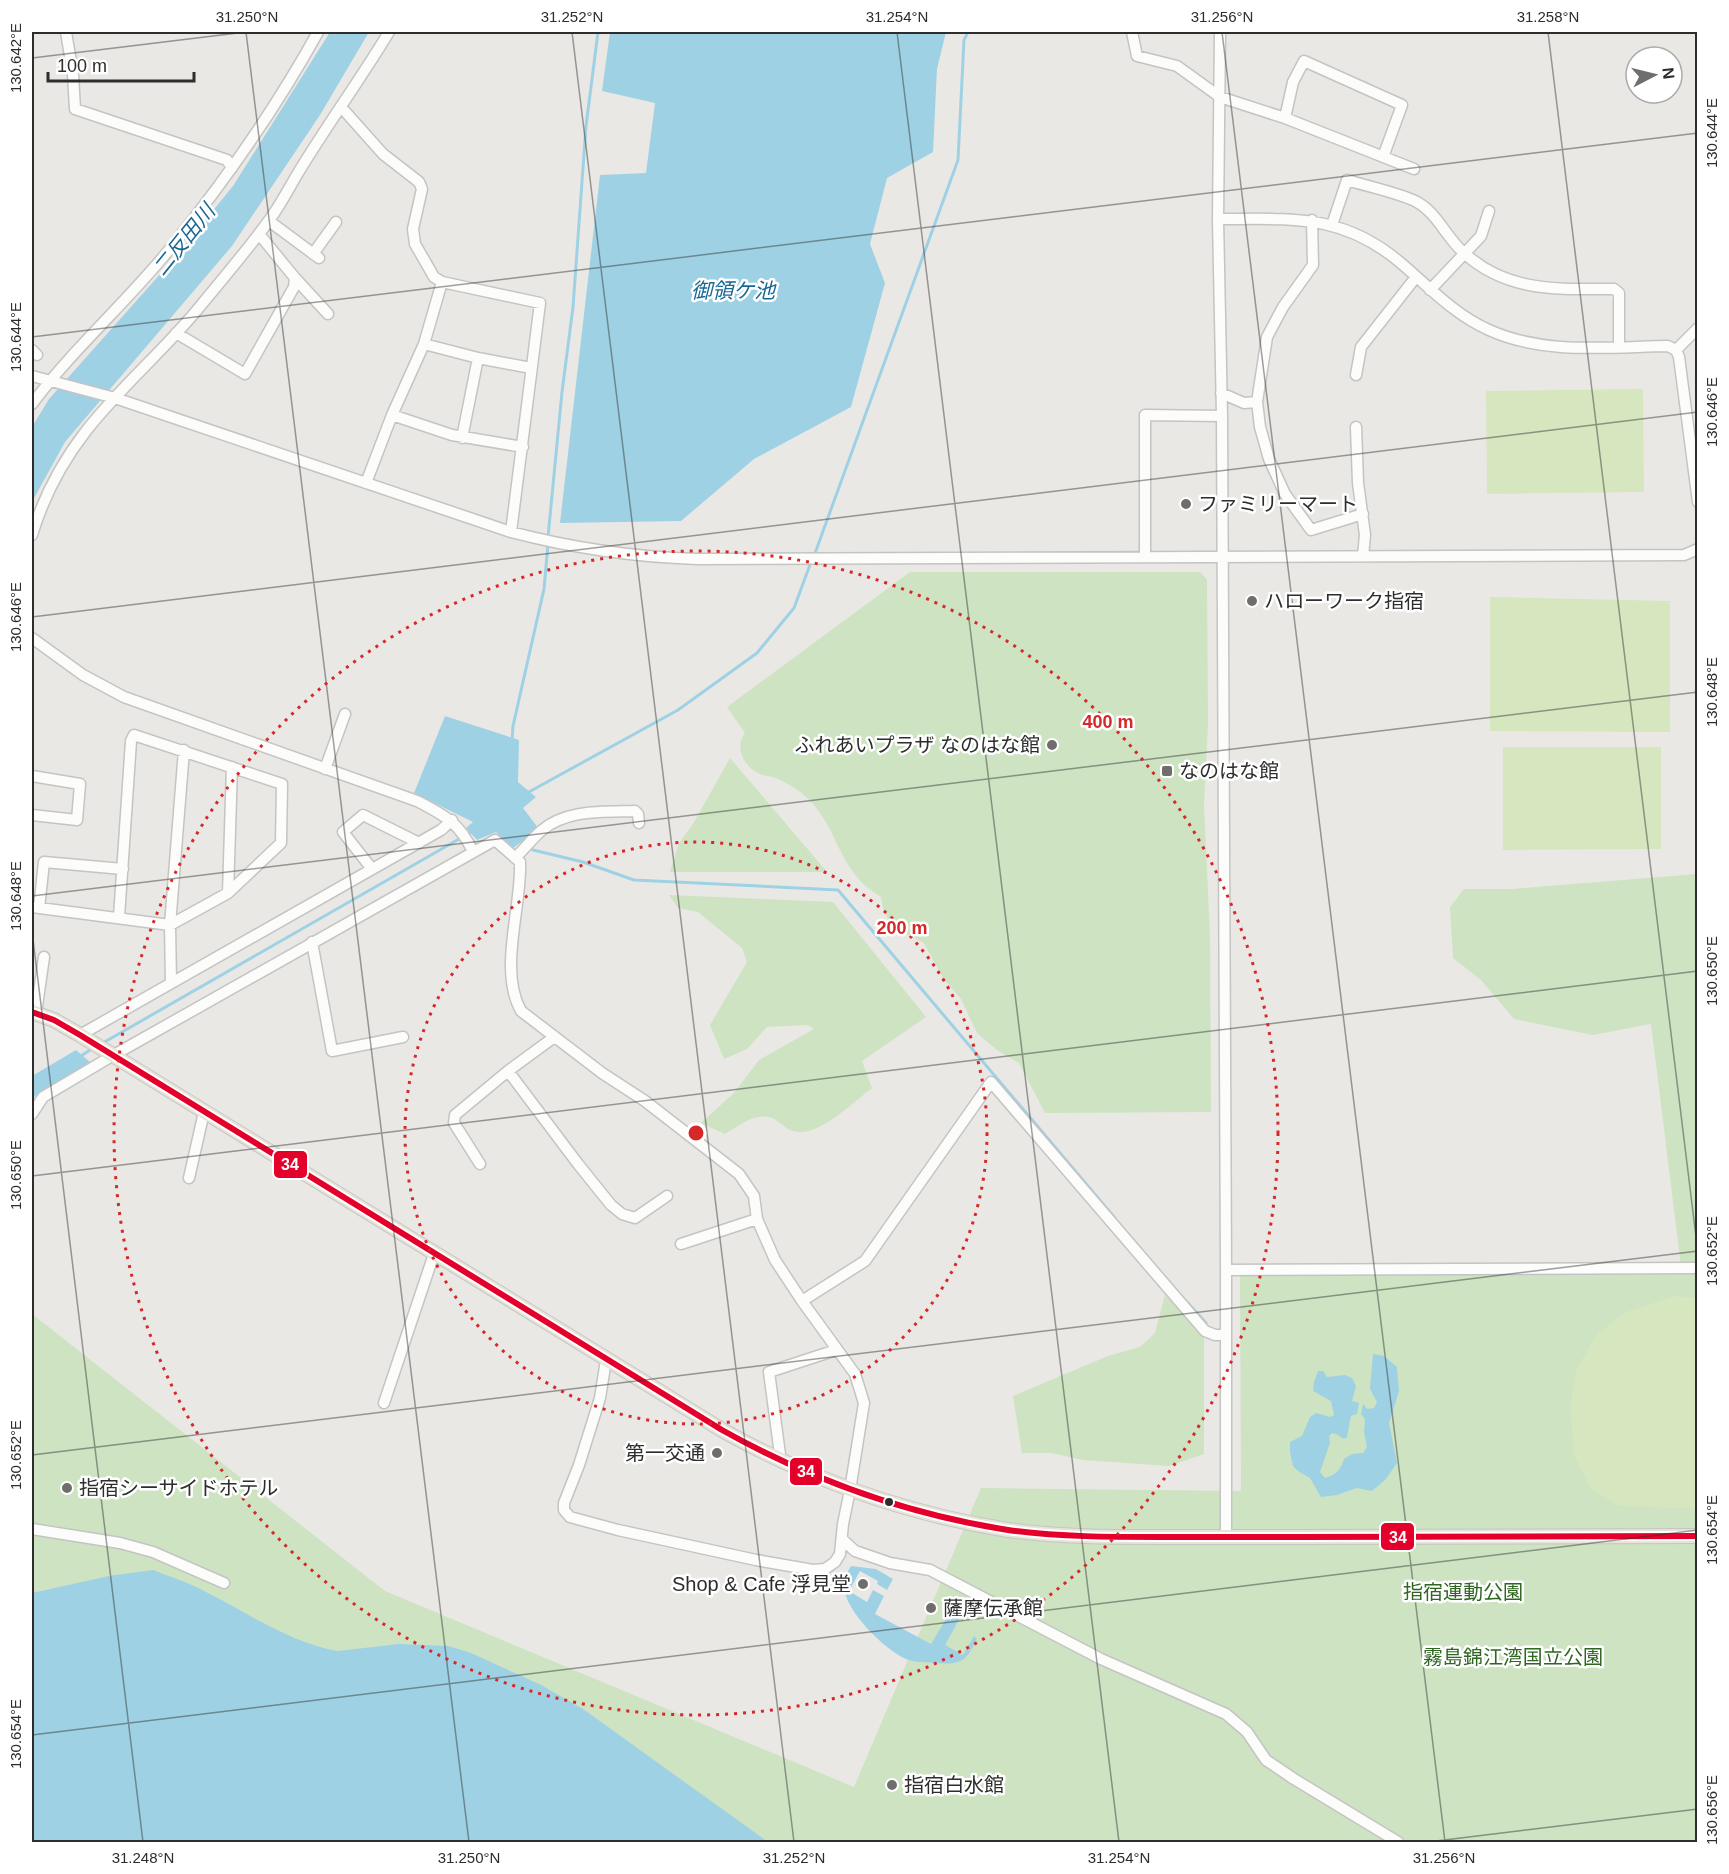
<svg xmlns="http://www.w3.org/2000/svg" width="1729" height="1874" font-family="Helvetica,'Noto Sans JP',sans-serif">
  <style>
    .green { fill: #cde3c1 }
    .pitch { fill: #d6e6bf }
    .water { fill: #9fd1e5 }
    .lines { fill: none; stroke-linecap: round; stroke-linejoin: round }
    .stream { stroke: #9fd1e5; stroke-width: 3 }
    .minor-casing { stroke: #c4c4c4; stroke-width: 13 }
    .major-casing { stroke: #c6c5c3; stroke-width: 16 }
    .minor { stroke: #fcfcfb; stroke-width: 10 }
    .major { stroke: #e6e3d7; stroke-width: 14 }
    .bus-1-casing { stroke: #fff; stroke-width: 10 }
    .bus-1 { stroke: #e4002b; stroke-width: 6 }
    .ticks { fill: none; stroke: #2d2d2d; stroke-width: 1.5; stroke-opacity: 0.45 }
    .ring { fill: none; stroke: #d62828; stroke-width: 3; stroke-dasharray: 3 6 }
    .poi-dot { fill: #6f6e6d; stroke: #fff; stroke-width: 2 }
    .bus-dot { fill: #2d2d2d; stroke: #fff; stroke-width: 2 }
    .labels { text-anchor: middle; stroke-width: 5; stroke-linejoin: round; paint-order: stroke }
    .poi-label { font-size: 20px; fill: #2d2d2d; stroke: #fff; text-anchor: start }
    .park-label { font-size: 20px; fill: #2e6622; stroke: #fff }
    .water-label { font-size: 21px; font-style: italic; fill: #1a6895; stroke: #fff }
    .centre { fill: #d62828; stroke: #fff; stroke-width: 3 }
    .ring-label { font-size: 18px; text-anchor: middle; font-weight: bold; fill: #d62828; stroke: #fff; stroke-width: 5; stroke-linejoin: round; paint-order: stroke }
    .line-badge { stroke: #fff; stroke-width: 2 }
    .badge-label { font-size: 16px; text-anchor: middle; font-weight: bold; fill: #fff }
    .neatline { fill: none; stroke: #2d2d2d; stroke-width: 2 }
    .ticks-label { font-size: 15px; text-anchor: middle; fill: #2d2d2d }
  </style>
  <rect width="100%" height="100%" fill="#eae8e5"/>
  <!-- green -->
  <path class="green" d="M910,572H1200L1207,580L1208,724L1204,804L1210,937L1211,1112L1045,1113L1019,1063L997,1050L977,1033L961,999L943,978L924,943L897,929L888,919L883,908L881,897C835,870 841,828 805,796C796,788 784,781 773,777C769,776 764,776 760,774C744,767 734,748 745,733L727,707Z
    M730,758L827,872H670L679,843L693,824Z
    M1697,874V1842H32V1314L385,1591L854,1787L981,1488L1241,1491L1240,1274H1682L1651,1024L1593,1035L1514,1019L1481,980L1453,958L1450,907L1464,889H1512Z
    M669,895L833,902L926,1017L862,1061L872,1088C855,1101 823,1132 801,1132C785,1132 782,1122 772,1118C755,1112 739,1126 725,1134L701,1123L734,1093L759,1060L814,1029L808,1025L767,1027L747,1049L724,1059L710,1025L747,962L742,948L698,912L678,908Z
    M1165,1295L1204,1334V1454L1169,1466L1083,1460L1052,1453H1022L1013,1396L1108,1356L1140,1347L1155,1333Z"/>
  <!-- pitch -->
  <path class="pitch" d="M1643,389L1644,492L1487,494L1486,391Z
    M1490,597L1670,601V732L1490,731Z
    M1503,747H1661V849L1503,850Z
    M1674,1296L1697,1298V1509L1619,1506L1591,1489L1574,1455L1570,1407L1576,1369L1598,1333L1626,1312Z"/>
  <!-- water -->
  <path class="water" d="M330,32H369L320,115L232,246L65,442L32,502V427L49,399L170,263L233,186Z
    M610,32H946L937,69L933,152L887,178L870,244L885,283L851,407L754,459L681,521L560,523L600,175L646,173L655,103L602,91Z
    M445,716L519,740L518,782L536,797L523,808L539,829L513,848L496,832L477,840L466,828L473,822L414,793Z
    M76,1050L90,1062L32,1098V1076Z
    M1373,1354L1384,1356L1397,1367L1399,1391L1389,1423L1397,1463L1385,1480L1372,1491L1357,1488L1337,1495L1321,1497L1310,1478L1298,1471L1293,1466L1290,1452V1442L1302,1436L1310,1417L1316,1413L1330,1417L1334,1415L1331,1401L1313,1391L1314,1382L1318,1371H1323L1327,1377L1345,1375L1352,1378L1356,1386L1352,1401L1359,1403L1357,1414L1351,1416L1347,1437L1344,1439L1336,1434L1332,1433L1329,1436L1330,1443L1320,1472L1325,1478C1336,1475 1341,1469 1344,1459L1352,1454L1363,1453L1367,1447L1364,1432L1365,1419L1361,1414L1363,1404L1367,1409L1374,1408L1377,1402L1370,1389Z
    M851,1566L876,1569L893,1579L887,1590L877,1584L878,1581L860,1571L849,1591L867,1602L873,1590L884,1596L875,1614L931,1644L952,1609L962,1614L945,1645L963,1655L974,1636L977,1639C974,1645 970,1653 965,1658C958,1664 946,1664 938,1663C927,1662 916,1663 906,1659C885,1650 845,1611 844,1587C843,1578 847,1573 851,1566Z
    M153,1570C170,1577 188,1582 204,1591C246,1612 292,1644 338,1651L399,1644L448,1646L471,1653L541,1685L583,1709L768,1842H32V1593L109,1576Z"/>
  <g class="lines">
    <!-- stream -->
    <path class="stream" d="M548,537L562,392L573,307L586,126L598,32
      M814,556L958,160L964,40L968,32
      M512,740L513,726L544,589L548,544
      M527,793L678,710L757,653L794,608L811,562
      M533,850L583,862L634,880L838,890L1114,1217
      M101,1044L473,831
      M81,1056L93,1048
      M1187,1302L1206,1323"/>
    <defs>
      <path id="minor" d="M66,32L73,74L75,109L227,160L232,168
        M1132,32L1137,56L1177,66L1220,97L1285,118L1414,169
        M1220,32L1218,219L1222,416L1226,1270V1537
        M342,108L383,154L419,182L422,189L413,229L415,244L434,277L442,282L540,303L511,532
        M1285,118L1293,82L1304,61L1402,105L1383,157
        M1218,219C1292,219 1343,213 1402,264C1430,288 1455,315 1489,330C1544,355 1609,347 1668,346L1676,350L1679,357L1698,502
        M1312,220L1313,265L1283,307L1267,337L1257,402L1260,427L1269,459L1285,494L1311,530L1363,514
        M269,221L319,258
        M1332,225L1347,180C1366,186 1400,193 1417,202C1437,213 1446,237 1463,252C1507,293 1559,289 1614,289L1619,293V347
        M313,254L336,222
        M295,278L328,314
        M1430,290L1481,236L1489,211
        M176,333L245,374L294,287L295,278L259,234
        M424,344L478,358L531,368
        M32,350L37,355
        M1676,350L1698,328
        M1356,375L1361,347L1416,277
        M32,376L115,398L511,532C572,548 634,557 697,559L1684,555L1698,549
        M1221,393L1244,403L1257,402
        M32,404C73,349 125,304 169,250C224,182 276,108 318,32
        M392,415L452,435L523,447
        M1356,427L1358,483L1365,535L1363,556
        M462,438L478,358
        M366,483L392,415L424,344L442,282
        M32,535C43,498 62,462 86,431C121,386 166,349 202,304C225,276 249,248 270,219C281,204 289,188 298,173C327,125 360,80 389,32
        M1145,557V415L1222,416
        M32,638L83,675L124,697L417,801C444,815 460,823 473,852
        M325,769L345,714
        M32,776L80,784L77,820L32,815
        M515,858C524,849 532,839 541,831C566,809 604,812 635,811L638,814L639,823
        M372,869L343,832L363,815L419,843
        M228,893L232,767
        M32,907L170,925L228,893L281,843L282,784L134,735L131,741L119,917
        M39,908L44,862L123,869
        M312,942L332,1051L403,1037
        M171,983L170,925L184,750
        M36,1013L44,957
        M80,1035L441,830L452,820
        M508,1071L578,1164L611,1205L622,1214L635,1218L667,1196
        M32,1114L43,1097L112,1056L495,840L520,862C522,907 498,970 521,1011L602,1073L645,1101L739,1174L754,1196L757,1219L775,1260L802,1301L855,1374L864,1403L850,1490L843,1524L840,1554L835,1562L825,1569L813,1570L756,1560L618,1530L570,1517L564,1510V1503L579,1465L600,1398L606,1360
        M480,1164L454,1123L455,1115L508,1071L553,1038
        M189,1178L204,1112
        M681,1244L757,1219
        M1226,1270L1698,1268
        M802,1301L865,1261L991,1082L1205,1331L1215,1335H1226
        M384,1403L434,1254
        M781,1462L769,1372L836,1350
        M32,1529L120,1543L153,1552L224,1583
        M842,1539L855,1551L890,1563L930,1570L1101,1659L1226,1714L1247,1732L1266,1760L1294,1779L1398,1842"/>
      <path id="major" d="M32,1012L54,1020L80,1035L722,1430C813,1481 906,1514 1008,1530C1059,1537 1111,1537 1163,1537C1208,1537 1253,1537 1298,1537C1431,1537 1564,1536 1698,1536"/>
    </defs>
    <!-- minor casing -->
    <use href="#minor" class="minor-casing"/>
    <!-- major casing -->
    <use href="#major" class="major-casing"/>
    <!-- minor -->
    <use href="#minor" class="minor"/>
    <!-- major -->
    <use href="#major" class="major"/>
    <defs>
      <path id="bus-1" d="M32,1012L54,1020L80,1035L722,1430C813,1481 906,1514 1008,1530C1059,1537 1111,1537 1163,1537C1208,1537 1253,1537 1298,1537C1431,1537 1564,1536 1698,1536"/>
    </defs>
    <!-- bus-1 casing -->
    <use href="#bus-1" class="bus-1-casing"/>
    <!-- bus-1 -->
    <use href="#bus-1" class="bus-1"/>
  </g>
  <!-- ticks -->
  <path class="ticks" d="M246,32L469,1842M572,32L794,1842M897,32L1119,1842M1222,32L1445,1842M1548,32L1698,1253M32,58L246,32M32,337L1698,133M32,617L1698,412M32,896L1698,692M32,931L143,1842M32,1176L1698,971M32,1455L1698,1251M32,1735L1698,1530M1428,1842L1698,1809"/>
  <!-- distance rings -->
  <g class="ring">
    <circle cx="696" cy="1133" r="291"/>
    <circle cx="696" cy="1133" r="582"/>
  </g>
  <!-- markers -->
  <g class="poi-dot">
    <circle cx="1186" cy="504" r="6"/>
    <circle cx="1252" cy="601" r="6"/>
    <circle cx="1052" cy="745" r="6"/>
    <rect x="1161" y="765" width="12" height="12" rx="3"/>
    <circle cx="717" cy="1453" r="6"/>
    <circle cx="67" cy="1488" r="6"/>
    <circle cx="863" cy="1584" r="6"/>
    <circle cx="931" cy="1608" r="6"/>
    <circle cx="892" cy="1785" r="6"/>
  </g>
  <circle class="bus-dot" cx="889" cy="1502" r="5"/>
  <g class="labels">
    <!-- poi labels -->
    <g class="poi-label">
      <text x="1198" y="511">ファミリーマート</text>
      <text x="1264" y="608">ハローワーク指宿</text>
      <text x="1040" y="752" text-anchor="end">ふれあいプラザ なのはな館</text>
      <text x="1179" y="778">なのはな館</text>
      <text x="705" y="1460" text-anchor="end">第一交通</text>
      <text x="79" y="1495">指宿シーサイドホテル</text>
      <text x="851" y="1591" text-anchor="end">Shop &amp; Cafe 浮見堂</text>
      <text x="943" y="1615">薩摩伝承館</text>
      <text x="904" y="1792">指宿白水館</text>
    </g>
    <!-- park labels -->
    <g class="park-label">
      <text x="1463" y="1599">指宿運動公園</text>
      <text x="1513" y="1664">霧島錦江湾国立公園</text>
    </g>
    <!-- water labels -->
    <g class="water-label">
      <text transform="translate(184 240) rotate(-51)" y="7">二反田川</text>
      <text x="733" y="298">御領ケ池</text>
    </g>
  </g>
  <circle cx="696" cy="1133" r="9" class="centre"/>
  <g class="ring-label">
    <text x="1108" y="728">400 m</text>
    <text x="902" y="934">200 m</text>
  </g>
  <g class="line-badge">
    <rect x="273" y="1150" width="35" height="29" rx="6" fill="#e4002b"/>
    <rect x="789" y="1457" width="34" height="29" rx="6" fill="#e4002b"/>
    <rect x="1380" y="1522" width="35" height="29" rx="6" fill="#e4002b"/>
  </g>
  <g class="badge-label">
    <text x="290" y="1170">34</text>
    <text x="806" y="1477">34</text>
    <text x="1398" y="1543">34</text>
  </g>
  <!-- border -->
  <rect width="1729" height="1874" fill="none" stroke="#ffffff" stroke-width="66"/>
  <!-- north arrow -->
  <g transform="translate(1654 75) rotate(83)"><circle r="28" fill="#ffffff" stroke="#ababab" stroke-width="1.5"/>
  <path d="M0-4.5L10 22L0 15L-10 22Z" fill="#6f6e6d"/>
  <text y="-9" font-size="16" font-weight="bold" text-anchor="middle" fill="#2d2d2d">N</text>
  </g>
  <!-- scale -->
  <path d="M48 72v9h146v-9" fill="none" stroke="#2d2d2d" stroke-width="3"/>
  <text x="57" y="72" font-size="18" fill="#2d2d2d" stroke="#ffffff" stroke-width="4.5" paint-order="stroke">100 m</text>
  <rect x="33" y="33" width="1663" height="1808" class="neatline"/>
  <g class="ticks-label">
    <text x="247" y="22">31.250°N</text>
    <text x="572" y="22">31.252°N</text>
    <text x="897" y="22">31.254°N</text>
    <text x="1222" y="22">31.256°N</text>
    <text x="1548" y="22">31.258°N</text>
    <text transform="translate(16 58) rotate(-90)" y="5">130.642°E</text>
    <text transform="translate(1712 133) rotate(-90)" y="5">130.644°E</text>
    <text transform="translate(16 337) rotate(-90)" y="5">130.644°E</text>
    <text transform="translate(1712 412) rotate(-90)" y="5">130.646°E</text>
    <text transform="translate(16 617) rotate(-90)" y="5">130.646°E</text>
    <text transform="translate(1712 692) rotate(-90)" y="5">130.648°E</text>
    <text transform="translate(16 896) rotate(-90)" y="5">130.648°E</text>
    <text transform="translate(1712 971) rotate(-90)" y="5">130.650°E</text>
    <text transform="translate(16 1175) rotate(-90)" y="5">130.650°E</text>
    <text transform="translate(1712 1251) rotate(-90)" y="5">130.652°E</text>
    <text transform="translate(16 1455) rotate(-90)" y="5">130.652°E</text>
    <text transform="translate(1712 1530) rotate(-90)" y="5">130.654°E</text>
    <text transform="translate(16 1734) rotate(-90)" y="5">130.654°E</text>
    <text transform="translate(1712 1810) rotate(-90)" y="5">130.656°E</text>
    <text x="143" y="1863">31.248°N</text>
    <text x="469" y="1863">31.250°N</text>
    <text x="794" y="1863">31.252°N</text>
    <text x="1119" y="1863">31.254°N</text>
    <text x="1444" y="1863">31.256°N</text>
  </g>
</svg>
